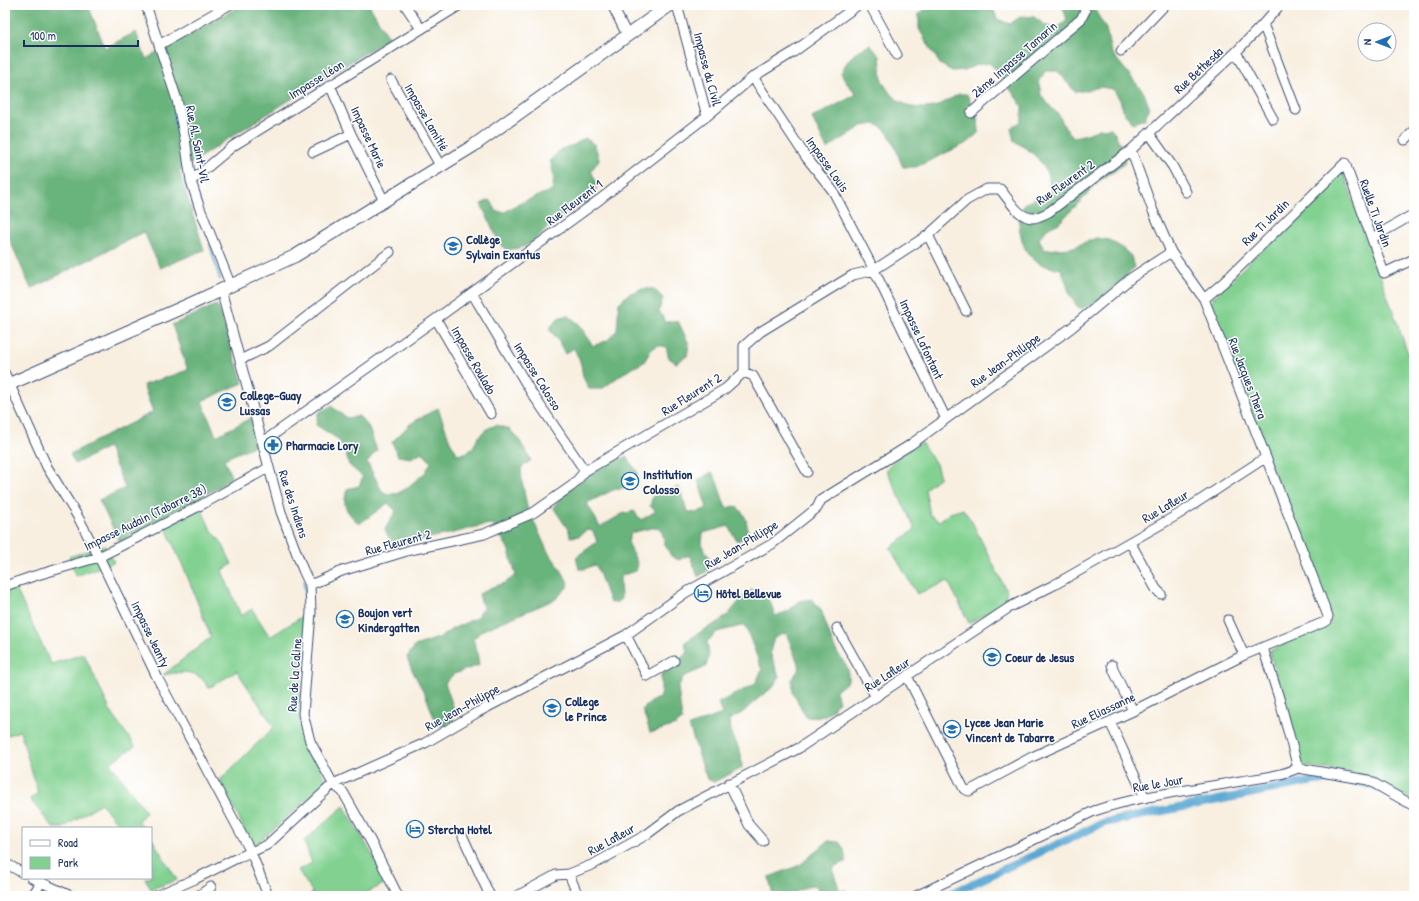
<svg xmlns="http://www.w3.org/2000/svg" width="1419" height="901" font-family="'Patrick Hand',sans-serif">
  <style>
    .green { fill: #82d191; stroke: #4e8078 }
    .forest { fill: #69b37b; stroke: #42716c }
    .lines { fill: none; stroke-linecap: round; stroke-linejoin: round }
    .stream { stroke: #5aa7d3; stroke-width: 2.5 }
    .canal { stroke: #5aa7d3; stroke-width: 8 }
    .street-casing { stroke: #3c4c72; stroke-width: 11 }
    .secondary-casing { stroke: #3c4c72; stroke-width: 14 }
    .street { stroke: #fff; stroke-width: 9 }
    .secondary { stroke: #fff; stroke-width: 12 }
    .labels { text-anchor: middle; stroke-width: 3; stroke-linejoin: round; paint-order: stroke }
    .street-label { font-size: 13px; fill: #1b2f5e; stroke: #fff }
    .poi-label { font-size: 13px; font-weight: bold; fill: #1b2f5e; stroke: #fff; text-anchor: start }
  </style>
  <rect width="100%" height="100%" fill="#fff"/>
  <filter id="ink" filterUnits="userSpaceOnUse"><feTurbulence type="fractalNoise" baseFrequency=".025" numOctaves="2"/><feDisplacementMap in="SourceGraphic" scale="8" xChannelSelector="R" yChannelSelector="G"/><feConvolveMatrix kernelMatrix="1 2 1 2 8 2 1 2 1" color-interpolation-filters="sRGB"/></filter>
  <filter id="wash" filterUnits="userSpaceOnUse"><feTurbulence type="fractalNoise" baseFrequency=".012" numOctaves="4" result="noise"/><feDisplacementMap in="SourceGraphic" scale="16" xChannelSelector="R" yChannelSelector="G"/><feGaussianBlur stdDeviation="0.9" result="paint"/><feColorMatrix in="noise" values="0 0 0 0 0 0 0 0 0 0 0 0 0 0 0 0 0 1.4 0 .05"/><feComposite in="paint" operator="in"/></filter>
  <g filter="url(#wash)">
    <rect width="100%" height="100%" fill="#f8efe0"/>
    <!-- green -->
    <path class="green" d="M1342,169L1414,370V801L1363,774L1302,766L1269,651L1333,622L1207,304Z
      M921,442L936,464L940,477L925,489L930,515L939,521L950,513L963,509L971,520L1007,592L1003,604L969,623L948,581L917,594L890,548L915,529L886,469L900,455Z
      M201,508L210,528L222,543L232,564L222,571L241,616L252,609L270,637L306,614L302,666L299,717L310,749L327,782L253,847L220,780L274,727L237,671L209,688C206,685 204,680 201,678C190,669 175,673 163,675L211,637L188,578L165,526Z
      M105,545L114,562L76,576L69,557Z
      M15,587L51,664L84,654L111,712L135,746L110,763L146,812L138,821L144,828H121L101,803L63,828H53L30,799L38,793L20,731L5,736V591Z
      M344,806L388,882L360,896H308L313,893L298,870L312,863L304,841Z
      M151,837L177,880L151,889L145,878H151Z"/>
    <!-- forest -->
    <path class="forest" d="M5,5H88L105,48L136,32L146,59L242,5H369L389,38L234,135L179,171L204,250L160,268L144,232L31,289L5,229Z
      M929,5H992L997,19L1010,24L1021,16L1034,17L1045,25L1057,29L1067,20L1063,7L1060,5H1092L1106,29L1111,52L1144,93L1149,106L1145,119L1133,123L1124,113L1120,100L1113,89L1100,87L1088,90L1075,92L1058,71H1045L1039,83L1041,95L1050,106L1059,115L1065,128L1074,137L1087,134L1099,129L1111,128C1119,139 1123,149 1125,163L1115,171L1104,177L1094,185L1086,196L1059,223L1047,229L1039,239L1045,250L1071,248L1096,238L1109,240L1121,247L1131,256L1134,268L1120,283L1094,304L1079,309L1070,296L1066,282L1061,269C1025,265 1021,246 1018,214L1026,203L1038,197L1051,193C1049,166 1037,154 1014,141L1011,128L1022,121V106L998,72L989,63L976,65L965,70L952,71L940,64L919,29V14Z
      M870,45L880,56L882,81L889,92L899,101L911,107L923,108L936,107L959,94H967L978,120L979,132L969,142L916,167H903C898,157 894,140 886,131C884,128 879,126 875,124L862,126L827,149L812,118L857,94L848,85L841,73C849,57 854,52 870,45Z
      M585,138L595,145L599,160L591,171L597,183L594,196C580,206 564,215 550,225C532,241 533,247 506,250L498,240L481,204L490,200L493,204L495,211L505,212L516,205L552,190C555,179 553,170 550,160L561,149L574,145Z
      M641,289H654L663,298L659,311L666,322L678,321L689,344L687,356L676,363L669,358L666,347L658,345L651,350L644,362L622,374L602,389H589L583,377L581,364L574,348L565,354L558,340L549,329L558,318L568,315L580,325L593,346L608,340L617,330L619,303L628,294Z
      M216,305L219,309L243,383L202,401L216,436L251,418L256,445L224,459L232,479L198,499L120,542L99,500L125,488L108,447L75,464L70,454L153,412L143,385L188,370L172,325Z
      M331,406L347,418L359,416L368,426L377,450L367,462L383,493L396,494L404,490L425,473L431,462L422,452L411,458L398,456L392,442L410,424L438,408L450,441L458,455C477,451 473,441 484,431C487,428 492,427 496,425L509,429L518,438L531,460L521,468L522,481L527,507L547,550L562,571L569,585L556,599L483,630L473,639L477,651L479,665L454,674L445,683L454,709L453,721L441,727C431,716 431,707 425,694C418,681 411,670 407,657L415,646L441,637L452,629L476,618L483,608L479,594L492,587L505,583L516,575L508,548L493,524C478,525 467,530 453,533C433,538 412,540 393,548L385,529L396,511L388,503L359,524C346,511 342,507 347,489L359,486L363,477L349,465L345,451L338,439L316,425L318,413Z
      M627,457L638,473L630,486L613,490L587,503L600,527L622,514L634,511L641,520L656,511L650,506L653,496L658,492L679,487L687,511L696,513L707,508L698,480L712,472C719,483 721,496 726,508L735,506C747,513 747,523 748,536L737,541L732,533L729,526L703,533L702,546L709,557L710,569L698,577L690,556H686L679,560L671,556L665,544L661,528H651L631,533L628,542L638,565L635,571L620,576L621,599L617,602L610,603L597,567L594,565L585,569H579L576,557L597,542L593,531L586,530L580,536L570,537L569,531L553,507L564,493L585,478L614,460Z
      M751,590L764,593L771,603L775,616L788,611L800,601L812,599L821,610L834,647L848,669V681L836,691L839,701C828,715 825,719 806,717L793,693L792,679L800,668L786,633L774,638L770,652L779,677L772,688L761,696L742,713L730,719L731,731L741,754L742,768L714,782L707,779L689,726L722,714L718,703L755,684L762,670L745,625L717,632L707,642L709,655L706,667L683,677L678,688L682,720L676,725L650,733L647,722L642,710L652,701L661,697V675L687,653L685,642L705,629L717,623L728,615L741,599Z
      M828,841L839,842L844,849L846,862L835,866L833,871L840,891L846,890L848,896H820L816,886L810,885L788,896H774L771,888L769,877L800,865Z"/>
    <g class="lines">
      <!-- stream -->
      <path class="stream" d="M174,116L187,183
        M210,244L220,279
        M258,444L263,465
        M266,475L269,483
        M304,582L306,595"/>
      <!-- canal -->
      <path class="canal" d="M946,896L1103,823L1314,781C1336,779 1359,779 1379,789"/>
    </g>
  </g>
  <g filter="url(#ink)">
    <g class="lines">
      <defs>
        <path id="street" d="M146,5L177,100L185,139L191,181L199,206L231,286
          M405,5L421,29
          M612,5L627,35
          M677,5L707,116
          M870,5L897,55
          M1263,24L1296,110
          M159,45L229,5
          M1121,51L1165,5
          M1236,52L1273,119
          M753,77L806,157L833,191L874,270L946,419
          M391,80L441,167
          M330,85L351,134L384,201
          M971,113L1081,19L1085,11L1083,5
          M1149,133L1173,167L1186,192
          M1405,140L1414,131
          M313,152L351,134
          M191,181L233,146L460,5
          M928,235L966,311
          M1372,238L1414,214
          M221,290L281,512L303,570L310,585L311,612L303,714L310,741L333,784L343,792L370,840L398,896
          M472,293L531,392L585,471
          M1204,299L1224,282L1345,163L1384,273L1414,259
          M436,319L491,414
          M240,360L269,346L390,252
          M744,372L753,376L807,472
          M5,374L47,467L78,517L99,557L158,679L251,852L268,896
          M263,442L436,319L599,200L707,116L753,77L792,53L858,5
          M1130,542L1156,589L1161,594
          M310,585L342,571L410,550L484,534L533,513L573,485L585,471L725,389L744,372V346L760,332L853,275L874,270L928,235L967,200L987,189H1000C1009,199 1018,218 1033,218C1038,218 1044,214 1049,212L1131,150L1236,52L1263,24L1280,5
          M5,586L34,576L99,557L203,504L268,468
          M1228,620L1244,655
          M837,628L876,697
          M626,635L647,676L674,661
          M1112,665L1114,671L1133,711
          M907,676L964,789L969,791L1032,757L1133,711L1244,655L1327,621L1328,616L1204,299L1171,252L1153,211L1131,150
          M1110,722L1145,798
          M1298,768L1368,780L1414,806
          M729,783L749,825L763,841
          M463,837L490,896
          M5,863L23,873
          M569,874L578,896
          M32,878L71,896
          M32,896L41,883
          M156,896L195,879L233,860L267,845L333,784L425,743L478,712L626,635L685,593L772,544L817,508L821,500L910,445L1071,328L1131,278L1171,252
          M198,896L211,887
          M517,896L556,875L569,874L594,864L646,835L678,811L799,748L1010,607L1054,585L1179,514L1265,458
          M916,896L1094,811C1141,795 1192,790 1241,781C1260,778 1281,776 1298,768L1279,698L1263,648"/>
        <path id="secondary" d="M5,386L197,301L295,256L473,146L670,5"/>
      </defs>
      <!-- street casing -->
      <use href="#street" class="street-casing"/>
      <!-- secondary casing -->
      <use href="#secondary" class="secondary-casing"/>
      <!-- street -->
      <use href="#street" class="street"/>
      <!-- secondary -->
      <use href="#secondary" class="secondary"/>
    </g>
  </g>
  <!-- icons -->
  <defs>
    <symbol id="school-ring" viewBox="-11 -11 22 22"><circle r="9.5" fill="#fff" stroke="#1f6fb2" stroke-width="1.5"/><path d="M0-5L7-2L0 1L-7-2ZM-4 1L0 2.5L4 1V4Q0 6-4 4Z" fill="#1f6fb2"/></symbol>
    <symbol id="pharmacy-ring" viewBox="-11 -11 22 22"><circle r="9.5" fill="#fff" stroke="#1f6fb2" stroke-width="1.5"/><path d="M-2-6h4v4h4v4h-4v4h-4v-4h-4v-4h4Z" fill="#1f6fb2"/></symbol>
    <symbol id="university-ring" viewBox="-11 -11 22 22"><circle r="9.5" fill="#fff" stroke="#1f6fb2" stroke-width="1.5"/><path d="M0-5L7-2L0 1L-7-2ZM-4 1L0 2.5L4 1V4Q0 6-4 4Z" fill="#1f6fb2"/></symbol>
    <symbol id="hotel-ring" viewBox="-11 -11 22 22"><circle r="9.5" fill="#fff" stroke="#1f6fb2" stroke-width="1.5"/><path d="M-6-4.5h1.5V1H6V5H4.5V3h-9V5H-6ZM-4 0a1.8 1.8 0 1 1 3.6 0ZM.5 0V-2.5h3Q6-2.5 6 0Z" fill="#1f6fb2"/></symbol>
  </defs>
  <g fill-rule="evenodd">
    <use href="#school-ring" x="443" y="236" width="20" height="20"/>
    <use href="#school-ring" x="217" y="392" width="20" height="20"/>
    <use href="#pharmacy-ring" x="263" y="435" width="20" height="20"/>
    <use href="#university-ring" x="620" y="471" width="20" height="20"/>
    <use href="#hotel-ring" x="693" y="583" width="20" height="20"/>
    <use href="#school-ring" x="335" y="609" width="20" height="20"/>
    <use href="#university-ring" x="982" y="647" width="20" height="20"/>
    <use href="#school-ring" x="542" y="698" width="20" height="20"/>
    <use href="#school-ring" x="942" y="719" width="20" height="20"/>
    <use href="#hotel-ring" x="405" y="819" width="20" height="20"/>
  </g>
  <g class="labels">
    <!-- street labels -->
    <g class="street-label">
      <text transform="translate(1014 59) rotate(-41)" y="5">2ème Impasse Tamarin</text>
      <text transform="translate(708 69) rotate(75)" y="5">Impasse du Civil</text>
      <text transform="translate(1198 70) rotate(-43)" y="5">Rue Bethesda</text>
      <text transform="translate(316 79) rotate(-32)" y="5">Impasse Léon</text>
      <text transform="translate(427 117) rotate(60)" y="5">Impasse Lamitié</text>
      <text transform="translate(369 137) rotate(65)" y="5">Impasse Marie</text>
      <text transform="translate(198 144) rotate(79)" y="5">Rue Al. Saint-Vil</text>
      <text transform="translate(828 164) rotate(55)" y="5">Impasse Louis</text>
      <text transform="translate(1065 182) rotate(-35)" y="5">Rue Fleurent 2</text>
      <text transform="translate(574 202) rotate(-37)" y="5">Rue Fleurent 1</text>
      <text transform="translate(1376 213) rotate(70)" y="5">Ruelle Ti Jardin</text>
      <text transform="translate(1265 222) rotate(-44)" y="5">Rue Ti Jardin</text>
      <text transform="translate(922 339) rotate(65)" y="5">Impasse Lafontant</text>
      <text transform="translate(474 360) rotate(60)" y="5">Impasse Roulado</text>
      <text transform="translate(1005 360) rotate(-36)" y="5">Rue Jean-Philippe</text>
      <text transform="translate(538 376) rotate(58)" y="5">Impasse Colosso</text>
      <text transform="translate(1248 378) rotate(69)" y="5">Rue Jacques Thera</text>
      <text transform="translate(691 394) rotate(-32)" y="5">Rue Fleurent 2</text>
      <text transform="translate(294 504) rotate(72)" y="5">Rue des Indiens</text>
      <text transform="translate(1165 506) rotate(-31)" y="5">Rue Lafleur</text>
      <text transform="translate(145 517) rotate(-26)" y="5">Impasse Audain (Tabarre 38)</text>
      <text transform="translate(398 542) rotate(-15)" y="5">Rue Fleurent 2</text>
      <text transform="translate(741 544) rotate(-31)" y="5">Rue Jean-Philippe</text>
      <text transform="translate(151 634) rotate(64)" y="5">Impasse Jeanty</text>
      <text transform="translate(887 674) rotate(-33)" y="5">Rue Lafleur</text>
      <text transform="translate(294 675) rotate(-86)" y="5">Rue de la Caline</text>
      <text transform="translate(462 707) rotate(-29)" y="5">Rue Jean-Philippe</text>
      <text transform="translate(1103 710) rotate(-25)" y="5">Rue Eliassanne</text>
      <text transform="translate(1158 783) rotate(-10)" y="5">Rue le Jour</text>
      <text transform="translate(611 839) rotate(-29)" y="5">Rue Lafleur</text>
    </g>
    <!-- poi labels -->
    <g class="poi-label">
      <text x="466" y="244">Collège<tspan x="466" dy="15">Sylvain Exantus</tspan></text>
      <text x="240" y="400">College-Guay<tspan x="240" dy="15">Lussas</tspan></text>
      <text x="286" y="450">Pharmacie Lory</text>
      <text x="643" y="479">Institution<tspan x="643" dy="15">Colosso</tspan></text>
      <text x="716" y="598">Hôtel Bellevue</text>
      <text x="358" y="617">Boujon vert<tspan x="358" dy="15">Kindergatten</tspan></text>
      <text x="1005" y="662">Coeur de Jesus</text>
      <text x="565" y="706">College<tspan x="565" dy="15">le Prince</tspan></text>
      <text x="965" y="727">Lycee Jean Marie<tspan x="965" dy="15">Vincent de Tabarre</tspan></text>
      <text x="428" y="834">Stercha Hotel</text>
    </g>
  </g>
  <!-- margin -->
  <rect width="1419" height="901" fill="none" stroke="#fff" stroke-width="20"/>
  <!-- legend -->
  <rect x="22" y="827" width="130" height="52" fill="#ffffff" stroke="#a4acbf"/>
  <rect x="30" y="840" width="20" height="6" fill="#ffffff" stroke="#a4acbf"/>
  <text x="58" y="847" font-size="12" fill="#1b2f5e">Road</text>
  <rect x="30" y="857" width="20" height="12" fill="#82d191" stroke="#a4acbf"/>
  <text x="58" y="867" font-size="12" fill="#1b2f5e">Park</text>
  <!-- north arrow -->
  <g transform="translate(1377 42) rotate(270)"><circle r="19" fill="#ffffff" stroke="#a4acbf"/>
  <path d="M0-3L7 15L0 10L-7 15Z" fill="#1f6fb2"/>
  <text y="-6" font-size="11" font-weight="bold" text-anchor="middle" fill="#1b2f5e">N</text>
  </g>
  <!-- scale -->
  <path d="M24 40v6h114v-6" fill="none" stroke="#1b2f5e" stroke-width="2"/>
  <text x="30" y="40" font-size="12" fill="#1b2f5e" stroke="#ffffff" stroke-width="3" paint-order="stroke">100 m</text>
</svg>
